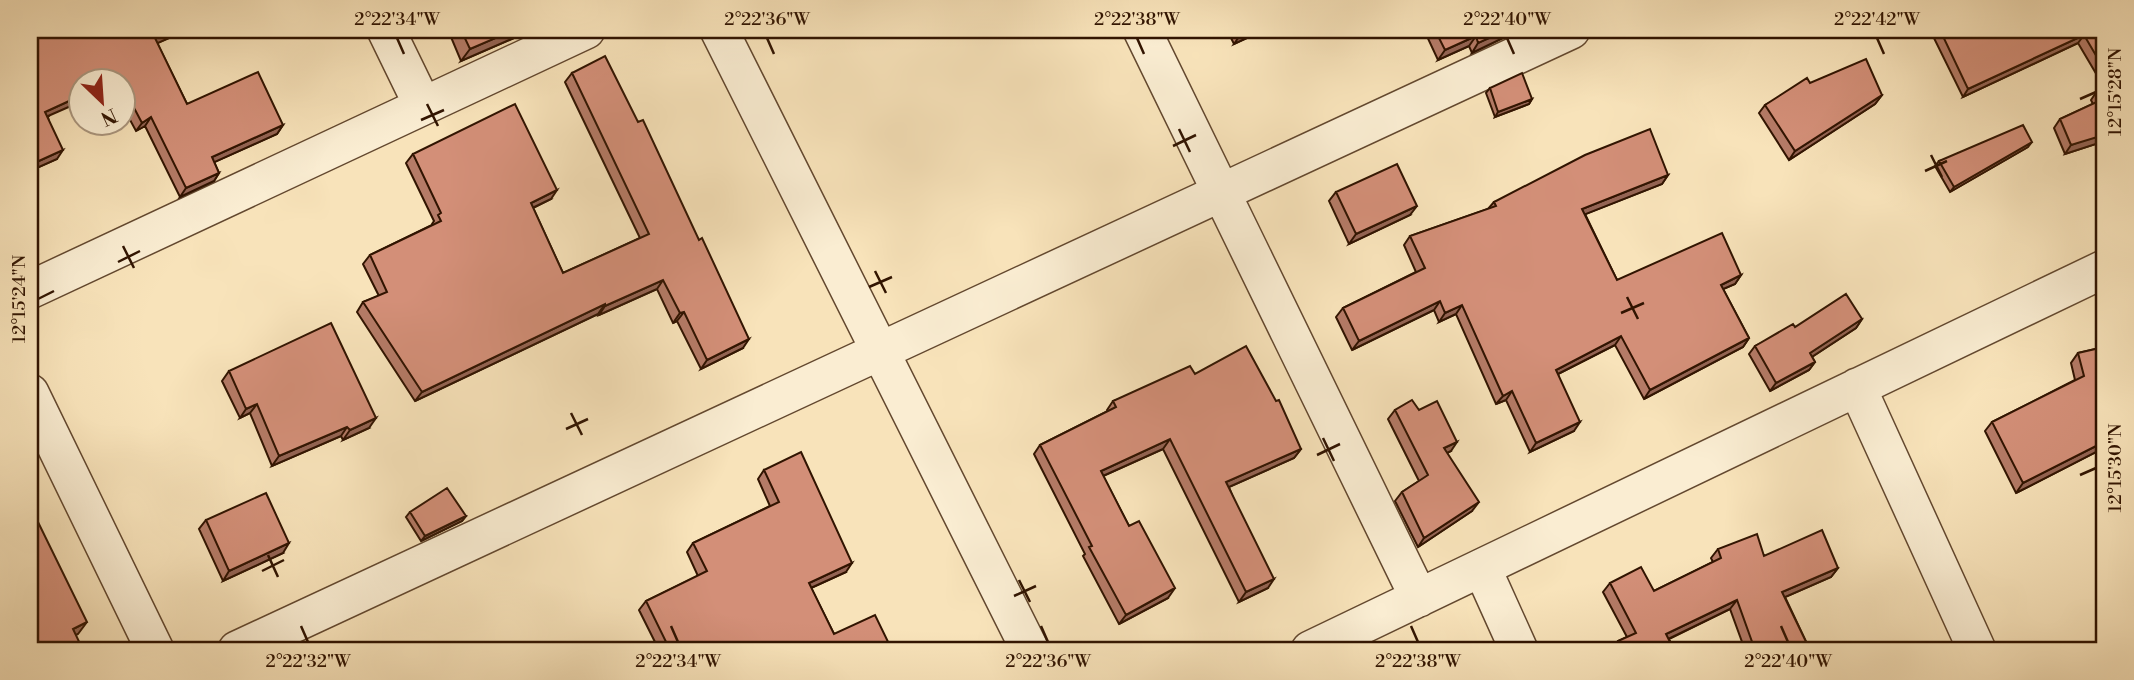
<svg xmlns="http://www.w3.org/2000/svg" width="2134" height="680" font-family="'Libre Bodoni',serif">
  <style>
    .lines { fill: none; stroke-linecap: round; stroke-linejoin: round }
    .minor-casing { stroke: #63482f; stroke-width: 40 }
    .minor { stroke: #faedd2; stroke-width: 37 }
    .wall { fill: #b57b67; stroke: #311401; stroke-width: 2 }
    .shaded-wall { fill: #946454; stroke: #311401; stroke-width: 2 }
    .building { fill: #d38f78; stroke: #311401; stroke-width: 2 }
    .ticks { fill: none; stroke: #311401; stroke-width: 2.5 }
    .neatline { fill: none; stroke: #311401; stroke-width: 2.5 }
    .ticks-label { font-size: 18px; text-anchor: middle; fill: #311401 }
  </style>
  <rect width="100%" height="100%" fill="#f8e3ba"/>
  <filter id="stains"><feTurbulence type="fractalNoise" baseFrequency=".00286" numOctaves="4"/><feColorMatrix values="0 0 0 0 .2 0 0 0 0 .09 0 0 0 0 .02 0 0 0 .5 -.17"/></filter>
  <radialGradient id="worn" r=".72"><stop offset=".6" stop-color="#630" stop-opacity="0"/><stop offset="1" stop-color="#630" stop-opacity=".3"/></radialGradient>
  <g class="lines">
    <defs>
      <path id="minor" d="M386,30L423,106
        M719,30L1030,650
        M1142,30L1419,598
        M30,290L586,30
        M1857,387L1977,650
        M30,393L155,650
        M1482,568L1519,650
        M237,650L1571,30
        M1310,650L2104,269"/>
    </defs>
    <!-- minor casing -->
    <use href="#minor" class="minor-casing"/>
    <!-- minor -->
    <use href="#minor" class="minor"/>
  </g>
  <!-- wall -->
  <path class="wall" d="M30,30H187L157,43L187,104L283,125L277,134L214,162L219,173L214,181L180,197L145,126L136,131L122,105V80H80L48,117L57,159L30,171Z
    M448,30H531L530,31L461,61Z
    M1227,30H1264L1234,44Z
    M1424,30H1511L1508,31L1503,38L1472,53L1469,46L1438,60Z
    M1930,30H2104V87L2078,43L1963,97Z
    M572,73L743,348L701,369L677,321L673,323L657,289L599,315L598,314L415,401L357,312L363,302L379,296L363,264L370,255L432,225V224L434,221L406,163L413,154L551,199L533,208L563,273L640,238L565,82Z
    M1810,83L1882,95L1875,104L1789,160L1759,113L1765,105Z
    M1490,88L1532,99L1529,104L1495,117L1486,93Z
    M2104,88L2103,138L2099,143L2065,154L2054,128L2060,119L2093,104L2091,100L2097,91Z
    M2028,147L1950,192L1935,166L1939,161Z
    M1668,175L1662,184L1585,214L1617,280L1741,275L1735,284L1723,289L1749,338L1743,347L1644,399L1615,345L1558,374L1574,431L1530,452L1506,400L1496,404L1456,314L1439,322L1434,310L1352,350L1336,317L1343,308L1416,272L1404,245L1410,236L1488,209L1494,202Z
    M1336,192L1410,215L1349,244L1329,201Z
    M1862,319L1856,328L1812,357L1815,362L1809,370L1770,391L1749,354L1755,346L1795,327Z
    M2104,347V448L2016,493L1985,431L1992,422L2075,380L2071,363L2078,353Z
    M229,371L369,428L343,440L341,436L272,466L250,413L240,418L222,381Z
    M1195,374L1301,449L1294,458L1229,487L1268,588L1239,602L1163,449L1103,476L1129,526L1168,598L1119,624L1083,556L1085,554L1034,454L1040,445L1108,411L1107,410L1113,401Z
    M1395,410H1419L1451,451L1447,453L1472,511L1418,547L1395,501L1402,492L1419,481L1388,419Z
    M764,470L846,572L811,588L834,634L892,650H659L639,610L646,601L698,576L687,552L693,543L770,506L758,479Z
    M410,512L466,516L462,521L421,541L406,517Z
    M206,520L283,553L223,581L199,529Z
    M1718,549L1838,568L1831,577L1785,597L1810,650H1745L1730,609L1669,639L1674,650H1612L1618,641L1627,637L1603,592L1610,583L1654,591L1713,562L1711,558Z"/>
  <!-- shaded-wall -->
  <path class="shaded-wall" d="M174,30H187L149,47L155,38Z
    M514,30H531L530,31L461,61L470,49Z
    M1245,30H1264L1234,44L1243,31Z
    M1505,30H1511L1508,31L1503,38L1472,53L1478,43Z
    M2084,35L2078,43L1963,97L1968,89Z
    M1476,36L1469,46L1438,60L1445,50Z
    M1882,95L1875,104L1789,160L1795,151Z
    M80,96V102L39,120L45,112Z
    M1532,99L1529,104L1495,117L1498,112Z
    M151,117L145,126L136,131L142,123Z
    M283,125L277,134L206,166L212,157Z
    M2104,132V137L2099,143L2065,154L2071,145Z
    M2032,142L2028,147L1950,192L1954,187Z
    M63,150L57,159L30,171V165Z
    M219,173L214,181L180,197L186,188Z
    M1668,175L1662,184L1576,218L1582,209Z
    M557,190L551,199L524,212L531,203Z
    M1417,206L1410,215L1349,244L1356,234Z
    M1741,275L1735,284L1714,293L1721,285Z
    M663,280L657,289L599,315L605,306Z
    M1440,301L1434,310L1352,350L1359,341Z
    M605,304L598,314L415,401L422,392Z
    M1462,305L1456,314L1439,322L1445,313Z
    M684,312L677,321L673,323L680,313Z
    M1862,319L1856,328L1804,362L1810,353Z
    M1621,336L1615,345L1550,378L1556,370Z
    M1749,338L1743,347L1644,399L1650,390Z
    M749,339L743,348L701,369L707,360Z
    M1815,362L1809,370L1770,391L1776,383Z
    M1512,391L1506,400L1496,404L1503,396Z
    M257,404L250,413L240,418L246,409Z
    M376,418L369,428L343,440L350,430Z
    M1580,422L1574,431L1530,452L1536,443Z
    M347,427L341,436L272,466L279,456Z
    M1170,439L1163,449L1094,480L1101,471Z
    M1457,442L1451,451L1437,458L1444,448Z
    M2104,442V448L2016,493L2023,483Z
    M1301,449L1294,458L1220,491L1226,482Z
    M1479,502L1472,511L1418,547L1424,538Z
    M466,516L462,521L421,541L425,536Z
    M289,543L283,553L223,581L229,571Z
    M852,563L846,572L802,592L809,583Z
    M1838,568L1831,577L1776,601L1782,592Z
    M1274,579L1268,588L1239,602L1246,592Z
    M1175,588L1168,598L1119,624L1126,615Z
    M1737,600L1730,609L1660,643L1666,634Z
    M87,622L78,634L64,641L73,629Z"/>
  <!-- building -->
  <path class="building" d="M30,30H174L155,38L187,104L258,72L283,125L212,157L219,173L186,188L151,117L142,123L122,85V80H120V79L116,80H80V96L45,112L63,150L30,165Z
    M461,30H514L470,49Z
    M1435,30H1508L1478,43L1476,36L1445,50Z
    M1940,30H2104V69L2084,35L1968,89Z
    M605,56L638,122L643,120L699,240L702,238L749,339L707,360L684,312L680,313L663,280L605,306V304L422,392L363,302L387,292L370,255L441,221L438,215L441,213L413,154L515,104L557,190L531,203L563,273L649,234L572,73Z
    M1866,59L1882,95L1795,151L1765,105L1807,78L1810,83Z
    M1522,73L1532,99L1498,112L1490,88Z
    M2104,88V135L2071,145L2060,119L2101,100L2097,91Z
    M2023,125L2032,142L1954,187L1939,161Z
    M1650,129L1668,175L1582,209L1617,280L1722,233L1741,275L1721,285L1749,338L1650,390L1621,336L1556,370L1580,422L1536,443L1512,391L1503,396L1462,305L1445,313L1440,301L1359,341L1343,308L1425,268L1410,236L1496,206L1494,202L1585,155Z
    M1397,164L1417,206L1356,234L1336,192Z
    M1846,294L1862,319L1810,353L1815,362L1776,383L1755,346L1793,324L1795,327Z
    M331,323L376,418L350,430L347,427L279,456L257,404L246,409L229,371Z
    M1246,346L1276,401L1279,400L1301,449L1226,482L1274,579L1246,592L1170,439L1101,471L1129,526L1139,521L1175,588L1126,615L1089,547L1092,546L1040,445L1116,407L1113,401L1190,366L1195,374Z
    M2104,347V442L2023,483L1992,422L2084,376L2078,353Z
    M1412,400L1419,410L1437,401L1457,442L1444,448L1479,502L1424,538L1402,492L1428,475L1395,410Z
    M801,452L852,563L809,583L834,634L875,615L892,650H670L646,601L707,571L693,543L779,502L764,470Z
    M447,488L466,516L425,536L410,512Z
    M266,493L289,543L229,571L206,520Z
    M37,520L87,622L73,629L83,650H30V524Z
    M1822,530L1838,568L1782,592L1810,650H1755L1737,600L1666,634L1674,650H1622L1618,641L1636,633L1610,583L1641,567L1654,591L1721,558L1718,549L1757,534L1764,556Z"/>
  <!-- ticks -->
  <path class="ticks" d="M397,38L404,54M767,38L774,54M1137,38L1144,54M1507,38L1514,54M1877,38L1884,54M2080,99L2096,92M427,104L438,126M421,120L444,110M1179,129L1190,152M1173,146L1196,135M1931,155L1942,177M1925,171L1947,161M123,246L134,268M118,262L140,251M875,271L886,293M869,287L892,277M1627,297L1638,319M38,299L54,291M1621,313L1644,303M571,413L582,435M566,429L588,419M1323,438L1334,461M1317,455L1340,444M2080,475L2096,468M268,555L278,577M262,571L284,560M1019,580L1030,602M1014,596L1036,586M301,626L308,642M671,626L678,642M1041,626L1048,642M1411,626L1418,642M1781,626L1788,642"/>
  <!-- margin -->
  <rect width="2134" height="680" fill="none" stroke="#f8e3ba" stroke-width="77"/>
  <!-- north arrow -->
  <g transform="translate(102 102) rotate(155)"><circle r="33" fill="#faedd2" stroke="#aa967e" stroke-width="2"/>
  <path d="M0-5L12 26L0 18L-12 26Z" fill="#8f2418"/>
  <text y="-10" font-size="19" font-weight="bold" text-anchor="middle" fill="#311401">N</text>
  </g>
  <rect x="38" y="38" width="2058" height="604" class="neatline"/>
  <g class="ticks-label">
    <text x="397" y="25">2°22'34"W</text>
    <text x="767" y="25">2°22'36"W</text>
    <text x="1137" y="25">2°22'38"W</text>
    <text x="1507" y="25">2°22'40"W</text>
    <text x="1877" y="25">2°22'42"W</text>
    <text transform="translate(2115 92) rotate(-90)" y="6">12°15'28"N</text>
    <text transform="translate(19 299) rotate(-90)" y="6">12°15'24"N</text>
    <text transform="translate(2115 468) rotate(-90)" y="6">12°15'30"N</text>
    <text x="308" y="667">2°22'32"W</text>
    <text x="678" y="667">2°22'34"W</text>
    <text x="1048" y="667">2°22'36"W</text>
    <text x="1418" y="667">2°22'38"W</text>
    <text x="1788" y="667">2°22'40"W</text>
  </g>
  <rect width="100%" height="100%" filter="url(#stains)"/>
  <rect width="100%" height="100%" fill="url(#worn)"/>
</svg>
